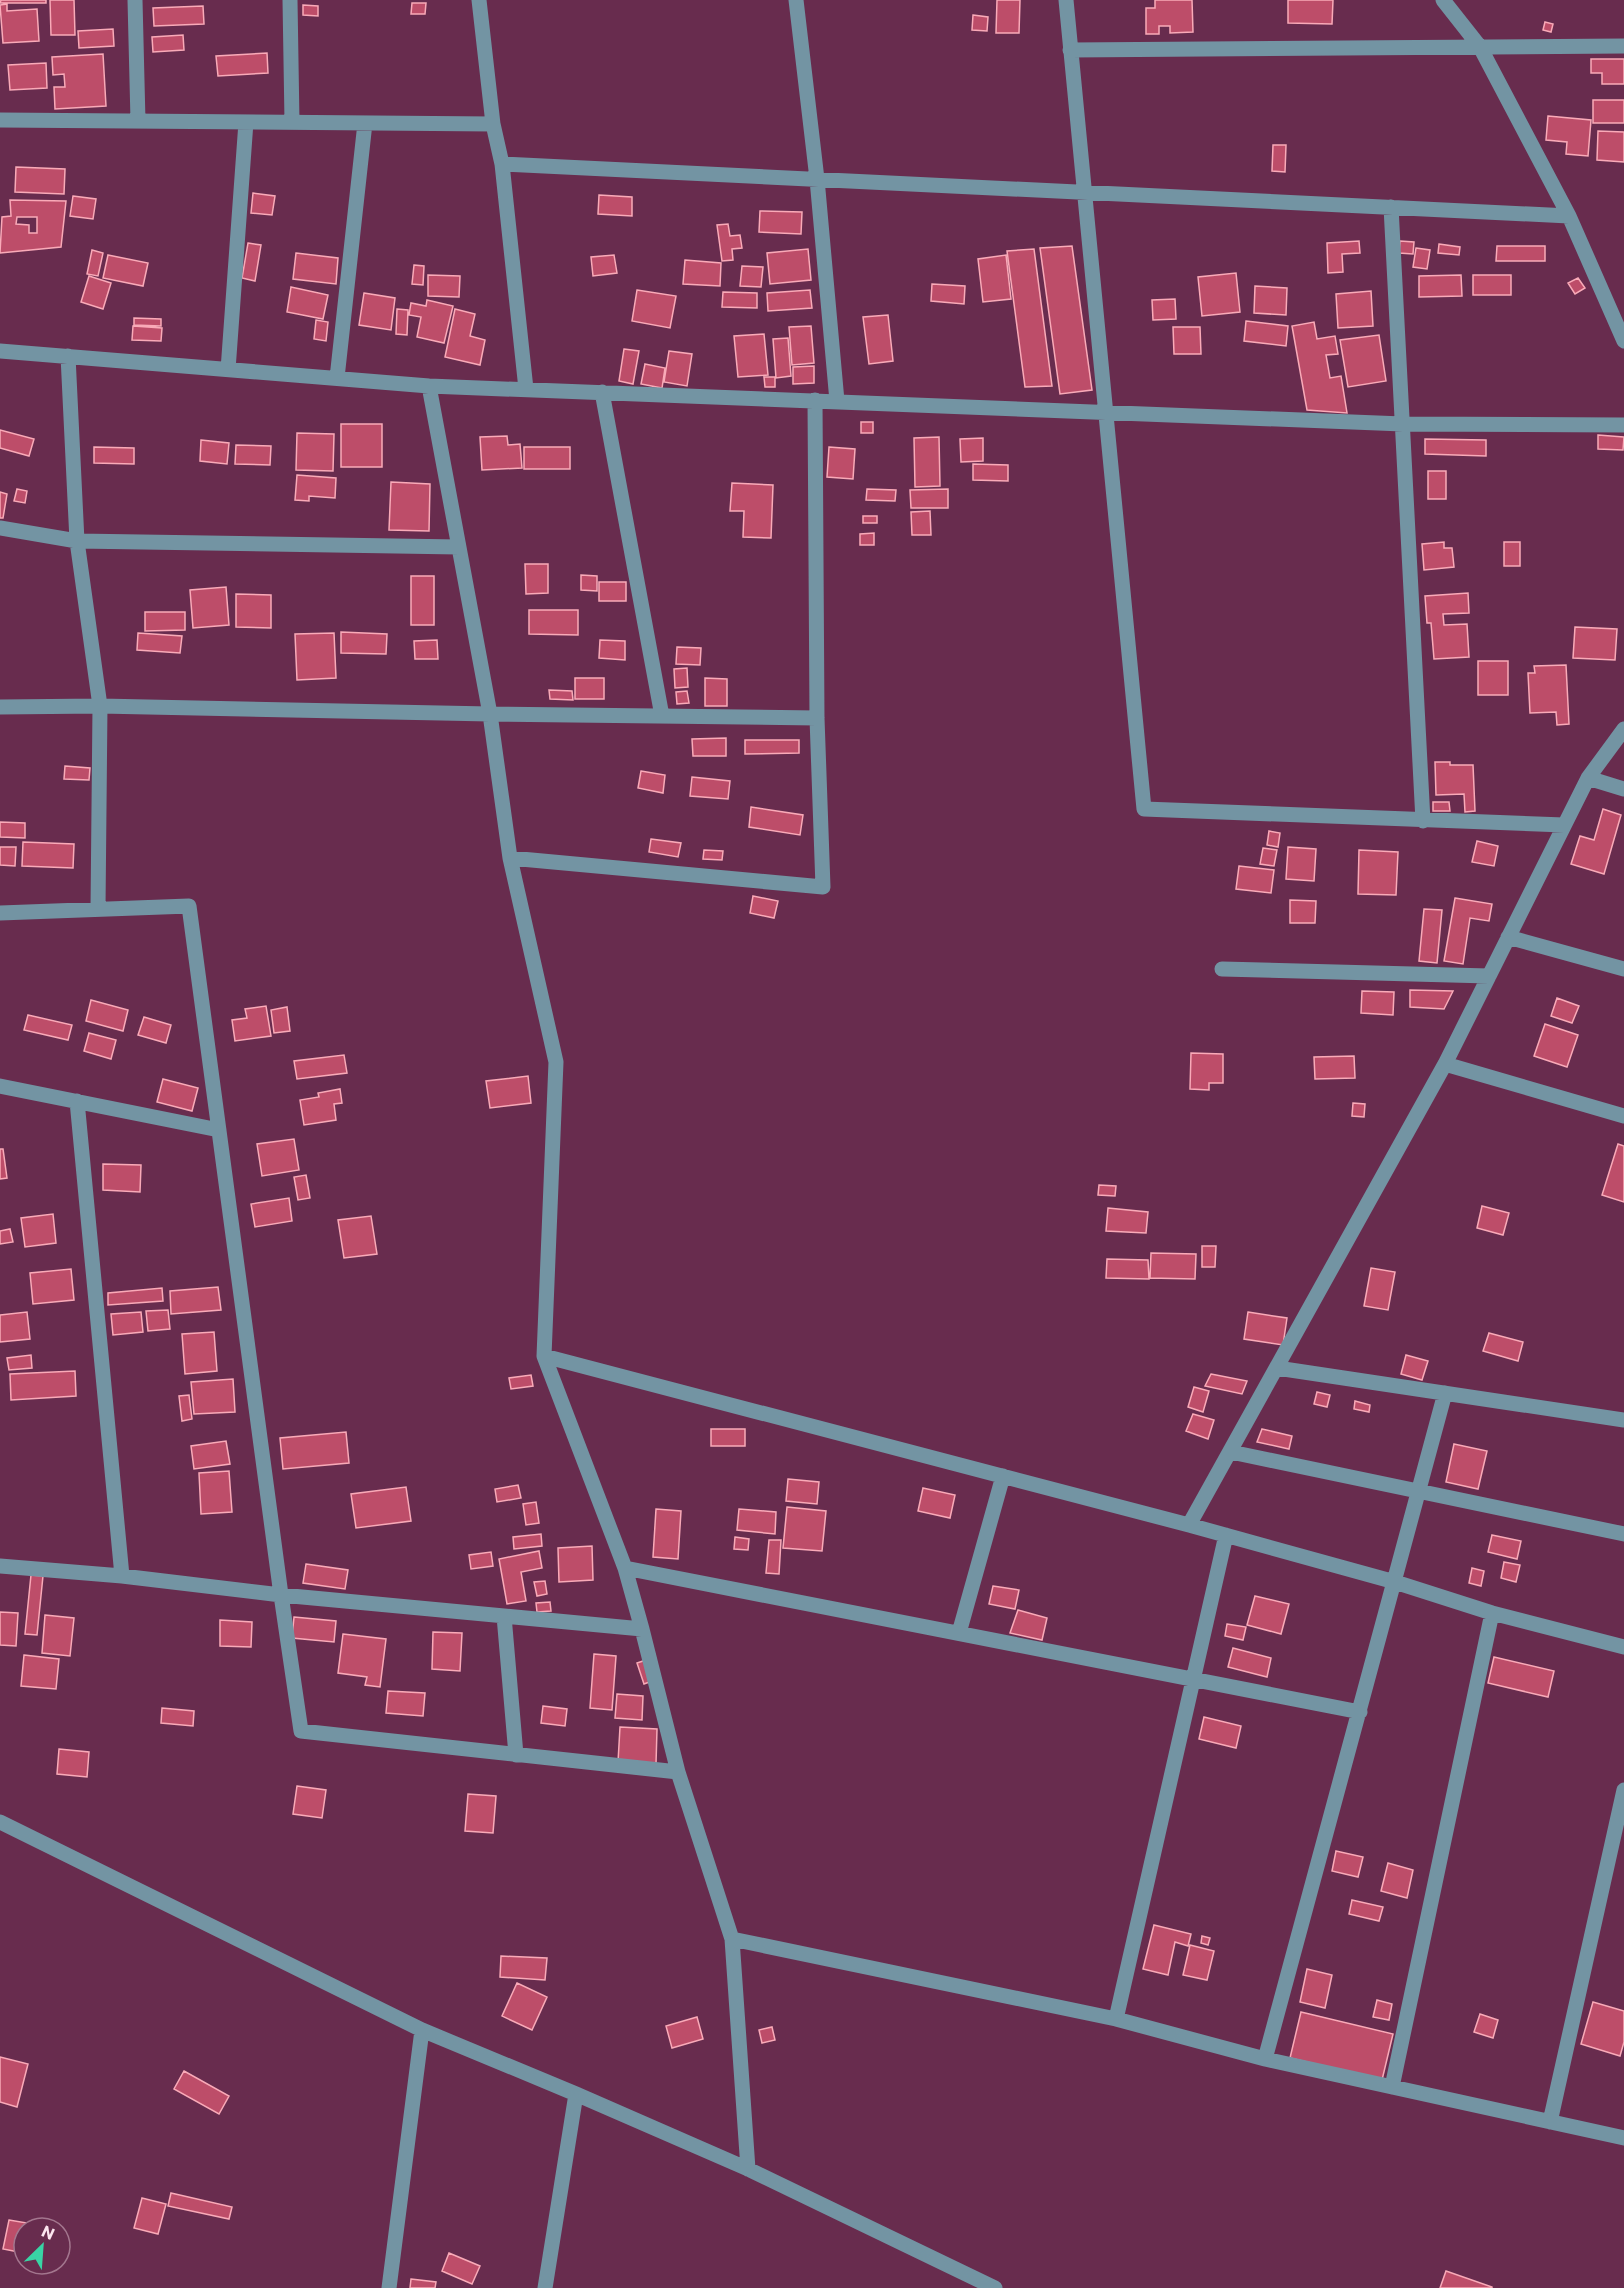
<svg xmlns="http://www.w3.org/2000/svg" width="1624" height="2288" font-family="Commissioner,sans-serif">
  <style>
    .building { fill: #bd4d69; stroke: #f9aab8; stroke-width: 1.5; fill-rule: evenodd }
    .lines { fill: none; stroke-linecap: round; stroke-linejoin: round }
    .minor { stroke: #7394a3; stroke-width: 15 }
  </style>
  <rect width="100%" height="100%" fill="#682c4e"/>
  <!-- building -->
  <path class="building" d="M1,0H46V3H0Z
    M50,0H74L75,35H51Z
    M997,0H1020L1019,33H996Z
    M1155,0H1192L1193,32L1170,33V26H1159V34H1146V8H1155Z
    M1288,0H1333L1332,24L1288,23Z
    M412,3H426L425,14H411Z
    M7,4V11L37,9L39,41L3,43L0,5Z
    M303,5L318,6V16L303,15Z
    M203,6L204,24L154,26L153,8Z
    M973,15L988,17L987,31L972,30Z
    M1545,22L1553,24L1551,32L1543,30Z
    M113,29L114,46L79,48L78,31Z
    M183,35L184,50L153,52L152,37Z
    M267,53L268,73L218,76L216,56Z
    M103,54L106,106L55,109L54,87H65L64,74L53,75L52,57Z
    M1591,59H1624V84H1602V73H1591Z
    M46,63L47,88L10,90L8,65Z
    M1593,100H1624V123H1593Z
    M1548,116L1591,120L1588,156L1566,154L1567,142L1546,140Z
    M1598,131L1624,132V162L1597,160Z
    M1273,145H1286L1285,172L1272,171Z
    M16,167L65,169L64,194L15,192Z
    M253,193L275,196L272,215L251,213Z
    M599,195L632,197V216L598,214Z
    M73,196L96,199L93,219L70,216Z
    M10,200L66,201L61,247L0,253L2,217L11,216ZM17,217H37V233H29V225L16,224Z
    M760,211L802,212L801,234L759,232Z
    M728,224L730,236L740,235L742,248L732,249L733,260L722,261L717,225Z
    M1359,241L1360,253L1342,254L1343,272L1328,273L1327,243Z
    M1400,241L1414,242L1413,254L1399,253Z
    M248,243L261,245L255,281L242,278Z
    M1439,244L1460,247L1459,255L1438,253Z
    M1072,246L1092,390L1060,394L1040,248Z
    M1497,246H1545V261H1496Z
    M1416,248L1430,250L1427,269L1413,267Z
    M808,249L811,280L770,284L767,253Z
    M1034,249L1052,386L1025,387L1007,251Z
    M92,250L103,253L98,276L87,274Z
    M296,253L338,258L336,284L293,279Z
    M108,255L148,263L143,286L103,278Z
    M614,255L617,273L593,276L591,257Z
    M1006,255L1011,299L983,302L978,259Z
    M685,260L721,263L720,286L683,284Z
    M414,265L424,266L423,285L412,284Z
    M742,266L763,267L761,287L740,286Z
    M1236,273L1240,312L1202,316L1198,277Z
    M428,275L460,276L459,297L428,296Z
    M1461,275L1462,296L1419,297V276Z
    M1473,275H1511V295H1473Z
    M89,276L111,283L103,309L81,302Z
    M1578,278L1585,288L1575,294L1568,283Z
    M932,284L965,286L964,304L931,301Z
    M1255,286L1287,288L1286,315L1254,313Z
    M291,287L328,295L323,319L287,312Z
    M637,290L676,296L670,328L632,321Z
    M810,290L812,308L768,311L767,293Z
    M1371,291L1373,326L1338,328L1336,294Z
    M723,292L757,293V308L722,307Z
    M364,293L395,298L391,330L359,325Z
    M1175,299L1176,319L1153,320L1152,300Z
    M427,300L453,306L444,343L417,337L421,317L409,315L411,303L426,306Z
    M397,309L408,310L407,335L396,334Z
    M455,309L475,314L470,336L485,340L480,365L445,357Z
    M888,315L893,361L869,364L863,317Z
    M134,318L161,319V326L134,325Z
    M316,320L328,322L326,341L314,339Z
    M1246,321L1288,326L1286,346L1244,341Z
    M1314,322L1317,339L1335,336L1338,354L1326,355L1330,378L1341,376L1347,413L1307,410L1292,326Z
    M133,326L162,328L161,341L132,340Z
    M811,326L814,363L792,365L789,327Z
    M1173,327H1200L1201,354H1174Z
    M764,334L768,375L738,377L734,336Z
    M1379,335L1386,381L1348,387L1340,340Z
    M788,338L791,376L776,378L773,339Z
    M624,349L639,351L633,384L619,381Z
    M669,351L692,354L687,386L664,382Z
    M645,364L665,368L662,388L641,384Z
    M814,366V383L793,384V367Z
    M764,377H775V387H765Z
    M861,422H873V433H861Z
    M341,424H382V467H341Z
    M0,430L34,439L29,456L0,448Z
    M297,433L334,434L333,471L296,470Z
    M1598,435L1624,437L1623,450L1598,449Z
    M507,436L508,445L520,444L522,468L482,470L480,437Z
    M939,437L940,486L915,487L914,438Z
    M983,438V461L961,462L960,439Z
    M1425,439L1486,440V456L1425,454Z
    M201,440L229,443L227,464L200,461Z
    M236,445L271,446L270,465L235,464Z
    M94,447L134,448V464L94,463Z
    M524,447H570V469H524Z
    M829,447L855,449L853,479L827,477Z
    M973,464L1008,465V481L973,480Z
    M1428,471H1446V499H1428Z
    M297,475L336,478L335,498L309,496V501L295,500Z
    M391,482L430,484L429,531L389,530Z
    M732,483L773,485L771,538L743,537L744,511H730Z
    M17,489L27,491L25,503L14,501Z
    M867,489L896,490L895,501L866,500Z
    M948,489V508H911L910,490Z
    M0,492L7,494L3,518H0Z
    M930,511L931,535H912L911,512Z
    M863,516H877V523H863Z
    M874,533V545H860V534Z
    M1444,542V548H1452L1454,567L1424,570L1422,544Z
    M1504,542H1520V566H1504Z
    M525,564H548V593L526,594Z
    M581,575L597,576V591L581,590Z
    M411,576H434V625H411Z
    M599,582H626V601H599Z
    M226,587L229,625L193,628L190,590Z
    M1468,593L1469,613L1443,614L1444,625L1467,624L1469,657L1434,659L1431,623H1427L1425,596Z
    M236,594L271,595V628L236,627Z
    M529,610H578V635L529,634Z
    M145,612H185V630L145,631Z
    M1575,627L1617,629L1615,660L1573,658Z
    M341,632L387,634L386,654L341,653Z
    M138,633L182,636L180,653L137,650Z
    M334,633L336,678L297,680L295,634Z
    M437,640L438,659H415L414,641Z
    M600,640L625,641V660L599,658Z
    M677,647L701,648L700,665L676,664Z
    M1478,661H1508V695H1478Z
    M1566,665L1569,724L1557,725L1556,712L1530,713L1528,673H1535L1534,666Z
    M687,668L688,687L675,688L674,669Z
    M575,678H604V699H575Z
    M705,678L727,679V706H705Z
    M549,690L572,691L573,700L550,699Z
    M687,691L689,703L677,704L676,692Z
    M726,738V756H693L692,739Z
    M745,740H799V753L745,754Z
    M1435,762H1450V765H1473L1475,811L1465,812L1464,794L1436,795Z
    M65,766L90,768L89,780L64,779Z
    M641,771L665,775L663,793L638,788Z
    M692,777L730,781L728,799L690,796Z
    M1433,802H1449L1450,811H1433Z
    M751,807L803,815L800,835L749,827Z
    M1603,809L1621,815L1604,874L1571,864L1580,836L1594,840Z
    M0,822L25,823V838L0,837Z
    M1269,831L1280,833L1278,847L1267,845Z
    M651,839L681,843L678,857L649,852Z
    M1477,841L1498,846L1494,866L1472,862Z
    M23,842L74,844L73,868L22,866Z
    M0,847H16L15,866L0,865Z
    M1288,847L1316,849L1314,881L1286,879Z
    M1263,848L1277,850L1274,866L1260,864Z
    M704,850L723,851L722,860L703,859Z
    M1359,850L1398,852L1396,895L1358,894Z
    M1239,866L1274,870L1271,893L1236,889Z
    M753,896L778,901L774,918L750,913Z
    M1455,898L1492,904L1489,921L1470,918L1463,964L1444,961Z
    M1290,900L1316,901L1315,923H1290Z
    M1424,909L1442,910L1437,963L1419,961Z
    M1410,990L1453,991L1444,1009L1410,1007Z
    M1362,991L1394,992L1393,1015L1361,1013Z
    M1557,998L1579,1006L1572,1023L1551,1016Z
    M91,1000L128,1010L123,1031L86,1021Z
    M266,1006L271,1036L235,1041L232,1020L247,1018L245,1009Z
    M287,1007L290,1031L274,1033L271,1010Z
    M28,1015L72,1025L68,1040L24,1030Z
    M144,1017L171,1025L166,1043L138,1035Z
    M1545,1024L1578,1035L1567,1067L1534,1056Z
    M89,1033L116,1040L111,1059L84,1051Z
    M1191,1053L1223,1054V1083H1209V1090L1190,1089Z
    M344,1055L347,1073L297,1079L294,1061Z
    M1354,1056L1355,1078L1315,1079L1314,1057Z
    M528,1076L531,1103L490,1108L486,1081Z
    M163,1079L198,1088L192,1111L157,1102Z
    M340,1089L342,1103L334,1104L336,1120L304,1125L300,1100L319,1097L318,1093Z
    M1353,1103L1365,1104L1364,1117L1352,1116Z
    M294,1139L299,1170L262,1176L257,1144Z
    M1618,1144L1624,1146V1202L1602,1195Z
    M0,1149H3L7,1178L0,1179Z
    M103,1164L141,1165L140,1192L103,1190Z
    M306,1175L310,1198L298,1200L294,1177Z
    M1099,1185L1116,1186L1115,1196L1098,1195Z
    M289,1198L292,1221L255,1227L251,1204Z
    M1482,1206L1509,1213L1503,1235L1477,1228Z
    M1108,1208L1148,1212L1146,1233L1106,1231Z
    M53,1214L56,1243L25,1247L21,1218Z
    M371,1216L377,1254L344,1258L338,1220Z
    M10,1229L13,1242L0,1244V1231Z
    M1202,1246H1216L1215,1267H1202Z
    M1151,1253L1196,1254L1195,1279L1150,1278Z
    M1107,1259L1148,1260L1149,1279L1106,1278Z
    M1371,1268L1395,1272L1388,1310L1364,1306Z
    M71,1269L74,1300L33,1304L30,1273Z
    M218,1287L221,1310L171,1314L170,1291Z
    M162,1288L163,1301L108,1305V1293Z
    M168,1310L170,1329L148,1331L146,1311Z
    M27,1312L30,1339L0,1342V1315Z
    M141,1312L143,1332L113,1335L111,1314Z
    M1248,1312L1287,1318L1283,1345L1244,1339Z
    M214,1332L217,1371L185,1374L182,1334Z
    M1489,1333L1523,1342L1518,1361L1483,1351Z
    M31,1355L32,1368L9,1370L7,1358Z
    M1406,1355L1428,1361L1422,1380L1401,1374Z
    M75,1371L76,1396L11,1400L10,1374Z
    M1211,1374L1247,1381L1242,1394L1205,1386Z
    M531,1375L533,1386L511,1389L509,1378Z
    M233,1379L235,1412L194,1414L191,1382Z
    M1194,1387L1209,1391L1203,1412L1188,1407Z
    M1317,1392L1330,1395L1327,1407L1314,1404Z
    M189,1395L192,1419L182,1421L179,1396Z
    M1355,1401L1370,1405L1369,1412L1354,1409Z
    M1193,1414L1214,1420L1208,1439L1186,1431Z
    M711,1429H745V1446H711Z
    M1262,1429L1292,1436L1289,1449L1257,1442Z
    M346,1432L349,1463L283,1469L280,1438Z
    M226,1441L230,1464L194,1469L191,1446Z
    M1454,1444L1487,1451L1478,1489L1446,1482Z
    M229,1471L232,1512L201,1514L199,1473Z
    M788,1479L819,1482L817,1504L786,1501Z
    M518,1485L521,1498L497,1502L495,1489Z
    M406,1487L411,1521L356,1528L351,1494Z
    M923,1488L955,1495L950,1518L918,1511Z
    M536,1502L539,1523L526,1525L523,1504Z
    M787,1507L826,1511L822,1551L783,1548Z
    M656,1509L681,1511L678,1559L653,1557Z
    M739,1509L776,1512L775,1534L737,1530Z
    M541,1534L542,1546L514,1549L513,1537Z
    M1492,1535L1521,1541L1517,1559L1488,1552Z
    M735,1537L749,1539L748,1550L734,1549Z
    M769,1540H781L779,1574L766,1573Z
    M592,1546L593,1580L559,1582L558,1548Z
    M539,1551L542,1568L521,1572L526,1601L507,1604L499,1559Z
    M491,1552L493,1566L471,1569L469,1555Z
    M1504,1562L1520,1565L1516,1582L1501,1578Z
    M306,1564L348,1570L345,1589L303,1583Z
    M1472,1568L1484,1571L1481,1586L1469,1583Z
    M31,1575L43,1576L37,1635L25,1634Z
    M545,1581L547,1594L537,1596L534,1582Z
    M993,1586L1019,1590L1015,1609L989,1604Z
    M1255,1596L1289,1604L1281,1634L1247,1625Z
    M550,1602L551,1611L537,1612L536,1603Z
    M1018,1610L1047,1618L1042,1640L1010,1633Z
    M0,1612L18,1613L16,1646L0,1645Z
    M45,1615L74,1618L70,1656L42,1653Z
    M294,1617L336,1621L334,1642L292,1638Z
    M220,1620L252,1622L251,1647L220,1646Z
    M1227,1624L1246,1627L1243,1640L1225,1636Z
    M433,1632L462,1633L460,1671L432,1669Z
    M343,1634L386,1639L380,1687L365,1685L367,1677L338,1673Z
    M1233,1648L1271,1658L1267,1677L1228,1667Z
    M594,1654L616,1656L612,1710L590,1708Z
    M24,1655L59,1659L56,1689L21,1686Z
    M1494,1657L1554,1671L1548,1697L1488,1683Z
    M646,1660L652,1681L644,1684L637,1663Z
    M388,1691L425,1693L423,1716L386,1713Z
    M617,1694L643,1696L642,1720L615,1718Z
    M543,1706L567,1709L565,1726L541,1723Z
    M162,1708L194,1711L193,1726L161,1723Z
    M1204,1717L1241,1726L1236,1748L1199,1739Z
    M620,1727L657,1729L656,1764L618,1762Z
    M59,1749L89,1752L87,1777L57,1774Z
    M297,1786L326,1790L322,1818L293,1814Z
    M468,1794L496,1796L493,1833L465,1831Z
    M1336,1851L1363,1857L1358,1877L1332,1871Z
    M1388,1863L1413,1870L1407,1898L1381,1891Z
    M1352,1900L1383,1907L1379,1921L1349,1914Z
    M1154,1925L1191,1934L1188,1946L1175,1942L1168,1975L1143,1969Z
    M1202,1936L1210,1938L1208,1945L1201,1943Z
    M1190,1945L1214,1951L1207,1980L1183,1975Z
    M501,1956L547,1958L545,1980L500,1977Z
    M1307,1969L1332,1975L1325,2008L1300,2002Z
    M517,1983L547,1997L532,2030L502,2016Z
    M1377,2000L1392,2004L1389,2020L1373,2017Z
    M1593,2002L1624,2011V2042L1620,2056L1581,2044Z
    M1301,2012L1393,2034L1382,2080L1290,2058Z
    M1480,2014L1498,2020L1493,2038L1474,2032Z
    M697,2017L703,2039L672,2048L666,2026Z
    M772,2027L775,2040L762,2043L759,2030Z
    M0,2057L28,2064L17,2107L0,2102Z
    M184,2071L229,2096L219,2114L174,2089Z
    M171,2193L232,2207L229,2219L168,2206Z
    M142,2198L166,2204L158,2234L134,2228Z
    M9,2220L33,2224L32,2228H24V2253L3,2249Z
    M449,2253L480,2266L472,2284L442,2271Z
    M1446,2271L1492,2287V2288H1440Z
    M411,2279L436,2282L435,2288H410Z"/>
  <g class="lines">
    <!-- minor -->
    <path class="minor" d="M135,0L138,121
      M290,0L292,122
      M479,0L493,124L502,164L526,389
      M796,0L817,179L837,401
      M1066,0L1144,809L1564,825
      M1443,0L1480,47L1569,216L1624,341
      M1070,50L1624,46
      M0,120L493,124
      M502,164L1569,216
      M1391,207L1423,821
      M0,351L429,386L1403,424L1624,425
      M68,356L77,541L100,706L98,909
      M228,370L246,122
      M337,378L365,123
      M429,386L490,714L510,858L556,1062L544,1356L625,1568L642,1629L678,1772L732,1939L748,2169
      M602,392L662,716
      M0,528L77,541L459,547
      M0,707L100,706L490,714L817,718
      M1588,778L1624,789
      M510,858L823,887L817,718L815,400
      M0,913L189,906L281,1595L301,1731L678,1772
      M1508,937L1624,969
      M1222,969L1489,976
      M1445,1064L1624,1116
      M0,1086L219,1130
      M77,1101L122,1576
      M544,1356L1189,1525L1395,1582L1492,1613L1624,1647
      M1277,1368L1624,1420
      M1231,1452L1624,1534
      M1189,1525L1445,1064L1588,778L1624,729
      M0,1566L122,1576L281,1595L642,1629
      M625,1568L1360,1712
      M504,1616L516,1755
      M959,1633L1003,1476
      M0,1822L422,2030L576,2094L748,2169L995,2288
      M732,1939L1116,2019L1265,2059L1624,2138
      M1116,2019L1226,1535
      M1265,2059L1445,1393
      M1392,2087L1492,1613
      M1550,2122L1624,1790
      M389,2288L422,2030
      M545,2288L576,2094"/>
  </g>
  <!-- north arrow -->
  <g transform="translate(42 2246) rotate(25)"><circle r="28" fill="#682c4e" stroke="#a3768e" stroke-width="1.5"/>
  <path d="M0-4.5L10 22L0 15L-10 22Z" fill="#39d4a5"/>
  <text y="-9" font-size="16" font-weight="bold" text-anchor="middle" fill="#fce5ef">N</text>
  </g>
</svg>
